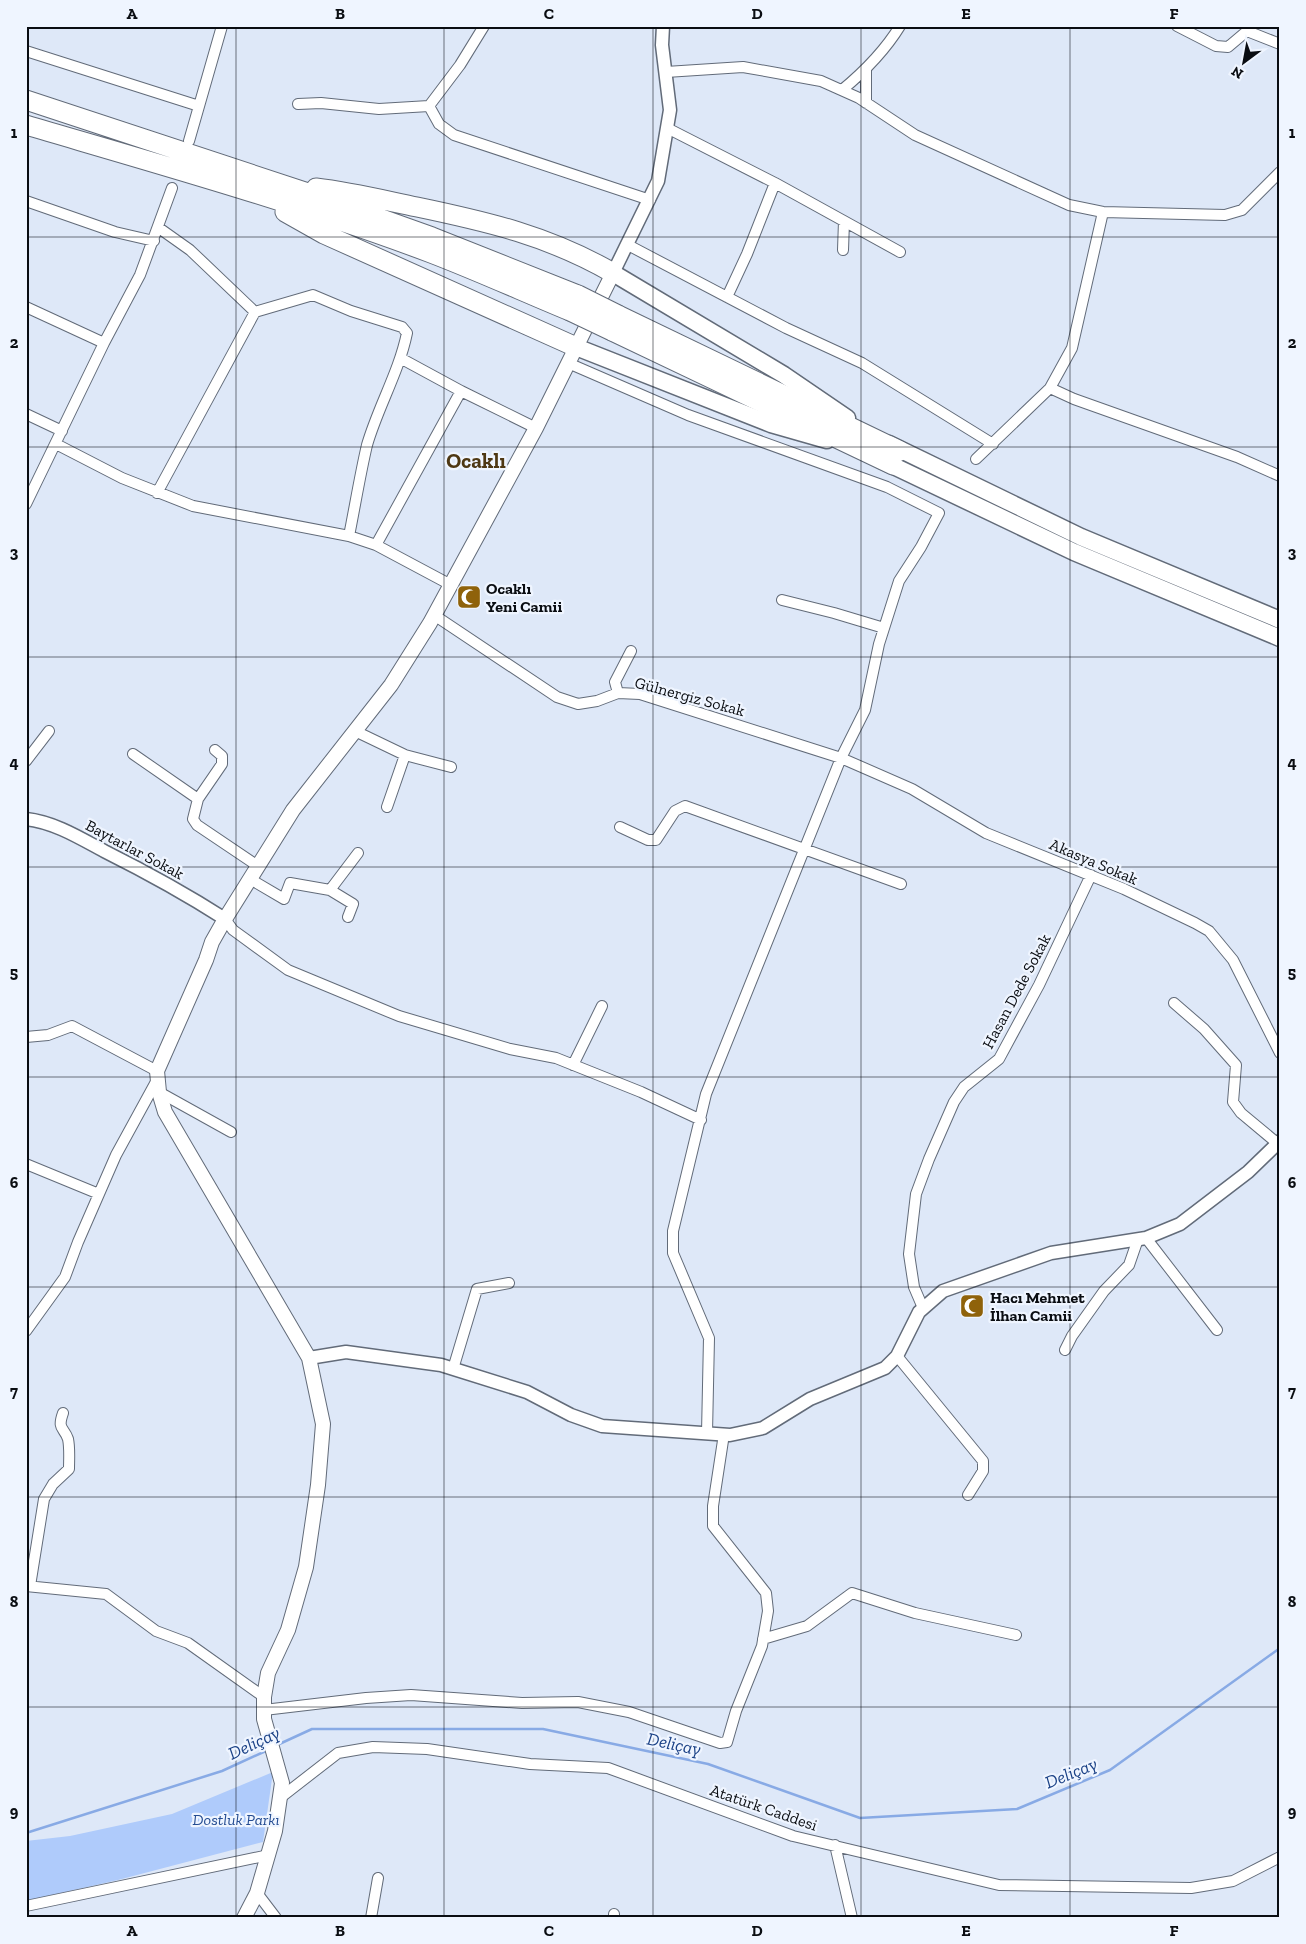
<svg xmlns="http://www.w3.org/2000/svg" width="1306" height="1944" font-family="'Zilla Slab',serif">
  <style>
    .green { fill: #afcbfb }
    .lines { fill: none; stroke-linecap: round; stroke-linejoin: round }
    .stream { stroke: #88aae5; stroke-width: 2.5 }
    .minor-casing { stroke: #626b79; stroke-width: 12 }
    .tertiary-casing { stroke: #626b79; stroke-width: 15 }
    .secondary-casing { stroke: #626b79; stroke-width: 16 }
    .trunk-casing { stroke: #626b79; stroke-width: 19 }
    .motorway-casing { stroke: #626b79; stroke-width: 21 }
    .minor { stroke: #fff; stroke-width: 10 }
    .tertiary { stroke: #fff; stroke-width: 12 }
    .secondary { stroke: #fff; stroke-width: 14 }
    .trunk { stroke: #fff; stroke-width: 16 }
    .motorway { stroke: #fff; stroke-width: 19 }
    .motorway-bridge-casing { stroke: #626b79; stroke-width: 21; stroke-linecap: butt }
    .motorway-bridge { stroke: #fff; stroke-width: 19 }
    .grid { fill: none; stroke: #0a0d12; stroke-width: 1; stroke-opacity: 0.55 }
    .labels { text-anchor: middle; stroke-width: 4.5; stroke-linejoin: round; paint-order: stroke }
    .poi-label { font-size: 16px; font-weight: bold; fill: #0a0d12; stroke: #eff5ff; text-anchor: start }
    .street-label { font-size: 16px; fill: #0a0d12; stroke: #eff5ff }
    .park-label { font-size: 16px; font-style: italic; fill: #244c92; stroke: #eff5ff }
    .water-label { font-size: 18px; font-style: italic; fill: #1a4186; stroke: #eff5ff }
    .district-label { font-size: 21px; font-weight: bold; fill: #4e3814; stroke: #eff5ff }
    .neatline { fill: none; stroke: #0a0d12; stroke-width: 2 }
    .grid-label { font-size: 16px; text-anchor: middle; font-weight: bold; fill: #0a0d12 }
  </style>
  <rect width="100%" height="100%" fill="#dee8f8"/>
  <!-- green -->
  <path class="green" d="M273,1772L263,1842L118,1880L26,1901V1841L70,1836L172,1814Z"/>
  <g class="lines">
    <!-- stream -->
    <path class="stream" d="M275,1746L312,1729H543L708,1764L860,1818L1017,1809L1110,1770L1280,1648
      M26,1833L222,1771L268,1750"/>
    <defs>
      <path id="minor" d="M1177,26L1216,46L1228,47L1247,31L1280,44
        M26,51L199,106
        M866,70V103
        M666,72L743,67L821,81L859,98L915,135L1069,205L1103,212L1225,215L1242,210L1280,172
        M842,90C865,71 884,52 900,26
        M298,104L321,103L379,109L429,106L460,65L484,26
        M429,106L439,124L454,135L650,200
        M667,128L775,183L900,252
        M189,141L222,26
        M26,201L115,232L154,241
        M159,228L190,250L255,312
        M628,245L786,328L862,363L993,444
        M843,250L844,221
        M727,297L747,254L775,183
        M26,307L104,343
        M402,359L461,391L536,428
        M568,363L688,415L887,487L939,513L921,547L899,581L879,644L865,710L841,758L706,1094L673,1231V1253L709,1338L707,1433
        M1050,388L1074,399L1237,457L1280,476
        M26,414L62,431
        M56,444L122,478L193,506L349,536L376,545L451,585
        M976,459L1050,388L1072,348L1103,212
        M157,493L255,312L313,295L351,311L402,327L407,333C399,372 378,407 367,445C360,475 355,506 349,536
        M26,504L104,343L140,275L172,188
        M376,545L461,391
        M782,600L834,613L884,628
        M434,615L557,697L578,704L597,701L618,693L640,694L841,758L912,789L986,833L1124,889L1195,923L1209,931L1233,960L1280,1053
        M618,693L615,682L631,651
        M355,731L405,755L451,767
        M215,750L222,756V764L198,799L193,819L197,825L258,866
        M133,754L198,799
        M26,761L49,731
        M387,807L405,755
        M620,827L648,840H656L675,811L685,806L901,884
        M250,879L284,899L290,883L330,890L358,853
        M330,890L353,904L348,917
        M225,919L233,930L288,970L399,1016L510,1049L556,1058L641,1092L701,1120
        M1174,1003L1204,1029L1236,1065L1233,1102L1241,1113L1277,1143
        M26,1037L48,1035L72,1026L157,1071
        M573,1065L602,1006
        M159,1092L231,1132
        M26,1164L99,1194
        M1146,1238L1217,1330
        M923,1308L914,1287L909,1254L916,1194L929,1159L954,1102L964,1087L999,1059L1039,985L1091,875
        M26,1331L65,1277L78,1242L116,1155L157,1080
        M1065,1350L1072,1336L1104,1291L1129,1265L1138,1239
        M897,1356L983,1461V1471L968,1495
        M453,1369L477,1289L509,1283
        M26,1586L106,1594L156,1631L188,1643L264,1697
        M30,1586L44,1499L53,1484L69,1469C69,1460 70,1448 68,1439C64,1427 57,1430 63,1413
        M763,1639L807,1626L852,1593L915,1613L1016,1635
        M264,1710L366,1698L411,1695L522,1703L578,1702L629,1712L720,1743L727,1742L736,1711L762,1646L768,1611L766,1593L713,1526V1506L724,1434
        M280,1798L338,1753L373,1747L427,1749L530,1764L608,1768L793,1836L999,1885L1191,1888L1233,1881L1280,1857
        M835,1845L852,1918
        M257,1893L276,1918
        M26,1906L269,1855
        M371,1918L378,1878
        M614,1918V1914"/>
      <path id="tertiary" d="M613,273L658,181L670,110L662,45L663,26
        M26,819C54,822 80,838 104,851C146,872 186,894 225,919
        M309,1358L346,1352L441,1365L527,1392L571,1415L602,1426L730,1435L763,1428L810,1399L885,1368L897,1356L919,1312L943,1291L1051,1253L1146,1238L1180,1224L1248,1172L1280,1141"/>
      <path id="secondary" d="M244,1918L257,1893L275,1831L282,1783L264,1719V1697L268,1673L288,1630L306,1567L318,1485L323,1424L309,1358L165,1112L159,1092L157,1071L206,960L212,942L225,919L293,810L391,685L430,623L536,428L613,273"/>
      <path id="trunk" d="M613,273L784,375L847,418
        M576,347L771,424L827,440
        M889,444L1081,537L1280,620
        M881,460L1074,552L1280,638"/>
      <path id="motorway" d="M26,100L314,195L432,237L578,295
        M26,125C162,165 298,203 431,253C478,271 524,292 570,311
        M316,188C350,192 383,200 417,207C489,222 549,236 613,273
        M285,212L324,234L576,347
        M618,315L900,451
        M612,331L893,465"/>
    </defs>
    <!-- minor casing -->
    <use href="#minor" class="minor-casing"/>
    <!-- tertiary casing -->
    <use href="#tertiary" class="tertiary-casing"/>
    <!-- secondary casing -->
    <use href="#secondary" class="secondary-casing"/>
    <!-- trunk casing -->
    <use href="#trunk" class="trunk-casing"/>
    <!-- motorway casing -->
    <use href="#motorway" class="motorway-casing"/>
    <!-- minor -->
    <use href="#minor" class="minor"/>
    <!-- tertiary -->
    <use href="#tertiary" class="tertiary"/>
    <!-- secondary -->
    <use href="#secondary" class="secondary"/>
    <!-- trunk -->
    <use href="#trunk" class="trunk"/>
    <!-- motorway -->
    <use href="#motorway" class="motorway"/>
    <defs>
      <path id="motorway-bridge" d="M578,295L618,315
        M570,311L612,331"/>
    </defs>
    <!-- motorway-bridge casing -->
    <use href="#motorway-bridge" class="motorway-bridge-casing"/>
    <!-- motorway-bridge -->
    <use href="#motorway-bridge" class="motorway-bridge"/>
  </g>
  <!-- grid -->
  <path class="grid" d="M236,26V1918M444,26V1918M653,26V1918M861,26V1918M1070,26V1918M26,237H1280M26,447H1280M26,657H1280M26,867H1280M26,1077H1280M26,1287H1280M26,1497H1280M26,1707H1280"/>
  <!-- icons -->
  <defs>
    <symbol id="mosque-square" viewBox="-11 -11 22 22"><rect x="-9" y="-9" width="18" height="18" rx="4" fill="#8f620a" stroke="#eff5ff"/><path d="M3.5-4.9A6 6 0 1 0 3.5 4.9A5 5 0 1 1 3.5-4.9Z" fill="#fff"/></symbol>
  </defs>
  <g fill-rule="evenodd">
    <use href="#mosque-square" x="455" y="583" width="28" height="28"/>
    <use href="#mosque-square" x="958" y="1292" width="28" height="28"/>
  </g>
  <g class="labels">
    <!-- poi labels -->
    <g class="poi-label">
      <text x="486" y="594">Ocaklı<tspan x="486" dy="18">Yeni Camii</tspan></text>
      <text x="990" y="1303">Hacı Mehmet<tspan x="990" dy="18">İlhan Camii</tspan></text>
    </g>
    <!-- street labels -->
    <g class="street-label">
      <text transform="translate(690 696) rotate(15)" y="6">Gülnergiz Sokak</text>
      <text transform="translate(135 849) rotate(28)" y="6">Baytarlar Sokak</text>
      <text transform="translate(1094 861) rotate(23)" y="6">Akasya Sokak</text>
      <text transform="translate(1016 991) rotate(-62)" y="6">Hasan Dede Sokak</text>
      <text transform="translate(764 1807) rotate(19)" y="6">Atatürk Caddesi</text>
    </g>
    <!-- park labels -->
    <g class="park-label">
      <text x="236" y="1825">Dostluk Parkı</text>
    </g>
    <!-- water labels -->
    <g class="water-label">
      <text transform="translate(254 1743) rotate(-25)" y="6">Deliçay</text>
      <text transform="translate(674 1744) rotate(12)" y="6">Deliçay</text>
      <text transform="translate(1071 1773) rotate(-22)" y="6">Deliçay</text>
    </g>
    <!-- district labels -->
    <g class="district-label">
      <text x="476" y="468">Ocaklı</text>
    </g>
  </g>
  <!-- border -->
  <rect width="1306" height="1944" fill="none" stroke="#eff5ff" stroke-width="55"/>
  <!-- north arrow -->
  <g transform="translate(1244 62) rotate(212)" stroke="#eff5ff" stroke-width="4" paint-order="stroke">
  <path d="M0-4L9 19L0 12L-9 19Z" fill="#0a0d12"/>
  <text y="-8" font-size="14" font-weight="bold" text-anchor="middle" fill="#0a0d12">N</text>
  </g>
  <rect x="28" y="28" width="1250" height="1888" class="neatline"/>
  <g class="grid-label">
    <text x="132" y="19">A</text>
    <text x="340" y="19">B</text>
    <text x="549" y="19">C</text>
    <text x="757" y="19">D</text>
    <text x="966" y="19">E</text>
    <text x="1174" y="19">F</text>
    <text x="14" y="138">1</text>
    <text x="1292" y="138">1</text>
    <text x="14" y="348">2</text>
    <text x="1292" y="348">2</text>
    <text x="14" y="558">3</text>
    <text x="1292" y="558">3</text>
    <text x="14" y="768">4</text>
    <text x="1292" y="768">4</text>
    <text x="14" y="978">5</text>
    <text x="1292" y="978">5</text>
    <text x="14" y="1188">6</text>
    <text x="1292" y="1188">6</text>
    <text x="14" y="1397">7</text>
    <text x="1292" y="1397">7</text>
    <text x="14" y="1607">8</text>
    <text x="1292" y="1607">8</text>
    <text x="14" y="1817">9</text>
    <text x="1292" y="1817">9</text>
    <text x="132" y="1936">A</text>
    <text x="340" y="1936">B</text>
    <text x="549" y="1936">C</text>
    <text x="757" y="1936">D</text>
    <text x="966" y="1936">E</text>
    <text x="1174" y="1936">F</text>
  </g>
</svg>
